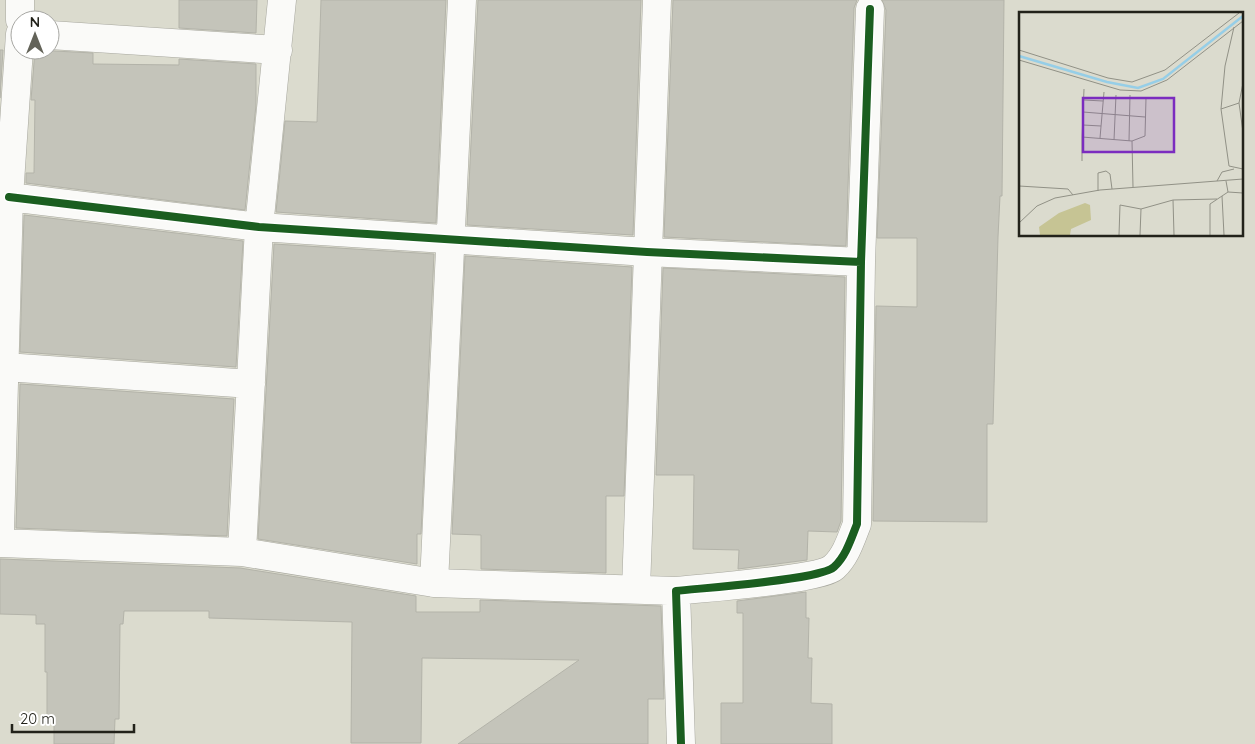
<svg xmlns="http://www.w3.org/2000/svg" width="1255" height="744" font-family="Quicksand,sans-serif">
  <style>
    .building { fill: #c4c4ba; stroke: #b3b3a9 }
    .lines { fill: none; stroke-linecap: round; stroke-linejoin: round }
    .street-casing { stroke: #a7a79e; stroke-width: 29 }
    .street { stroke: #fafaf8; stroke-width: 28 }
    .cycleway-casing { stroke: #fff; stroke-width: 11 }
    .cycleway { stroke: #1b5e20; stroke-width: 8 }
    .inset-river { fill: none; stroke: #96cee7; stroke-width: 2.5 }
    .inset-road { fill: none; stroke: #919186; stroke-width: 1 }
    .view { fill: #7b2cbf; fill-opacity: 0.15; stroke: #7b2cbf; stroke-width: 2.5 }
    .inset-edge { fill: none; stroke: #22221a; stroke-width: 2.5 }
  </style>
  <rect width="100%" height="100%" fill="#dbdbce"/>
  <!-- building -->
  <path class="building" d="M179,0H257L256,33L179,28Z
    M321,0H446L436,223L276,212L285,121L317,122Z
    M478,0H641L633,235L467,225Z
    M673,0H857L854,8L846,246L664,237Z
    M882,0H1004L1002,196H1000L998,237L993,424H987V522L873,521L876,306L917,307V238H877L886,10Z
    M0,50H3L0,98Z
    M35,50L93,53V64L179,65V59L256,64V105L245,210L26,183V173H34L35,100H31Z
    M24,215L243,241L236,367L20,352Z
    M274,244L434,254L421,534H417V564L258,539Z
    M465,256L632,267L624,496H606V573L481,569V535L452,534Z
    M663,268L845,277L841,521L837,532L808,531L807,560L738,569L739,550L693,549L694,475H656Z
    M20,384L234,399L227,536L16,528Z
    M0,559L240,568L416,596V612H480V600L661,606L664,699H648V744H458L579,660L422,658L421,743H351L352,622L209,618V611H124L123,624H120L119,719H115L114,744H54V719L47,718V672H45V624H36V615L0,614Z
    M806,592V618H809L808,658H812L811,703L832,704V744H721V703H743V613H737V601Z"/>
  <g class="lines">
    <defs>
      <path id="street" d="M20,20V0
        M50,35L278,50
        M9,197L259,227L647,252L861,262
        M5,367L251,384
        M0,531L9,197L20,34
        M0,543L242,552L434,583L676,591
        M242,552L259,227L282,0
        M434,583L462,0
        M636,589L657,0
        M681,744L676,591C701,588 820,580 834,567C846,556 851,539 857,524L861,262L870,9"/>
    </defs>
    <!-- street casing -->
    <use href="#street" class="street-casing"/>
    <!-- street -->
    <use href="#street" class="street"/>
    <defs>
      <path id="cycleway" d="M9,197L259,227L647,252L861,262
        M681,744L676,591C701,588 820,580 834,567C846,556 851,539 857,524L861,262L870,9"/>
    </defs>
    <!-- cycleway casing -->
    <use href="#cycleway" class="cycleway-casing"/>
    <!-- cycleway -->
    <use href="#cycleway" class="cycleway"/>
  </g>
  <!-- overview -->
  <g transform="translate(1019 12)">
    <rect width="224" height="224" fill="#dbdbce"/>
    <path d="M66,191L71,193L72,208L52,217L51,223H21L20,215L40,201Z" fill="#c6c494"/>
    <path class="inset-river" d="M0,44L88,70L119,76L144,67L224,4"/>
    <path class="inset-road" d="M0,38L89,66L113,70L146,58L220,1M0,48L101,78L122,79L148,68L224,9M224,71L220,91L224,120M65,77L63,125L113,129M65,88L84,89M220,91L202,97L210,154L224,157M202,97L206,54L215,15M64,100L126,105M64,113L82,114M81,126L85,80M95,128L97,83M110,129L111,83M63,149V125M198,169L203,160L215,157M207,169L209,180L224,181M0,174L49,177L54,183M114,175L113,129L126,124L127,86M79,179V161L87,159L91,162L93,177M203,184L205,223M154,188L155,223M0,211L18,194L36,186L81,178L224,167M100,223L101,193L122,197L154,188L198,187M121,223L122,197M191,223V192L209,180"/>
    <path class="view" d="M64,86H155V140H64Z"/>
    <rect width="224" height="224" class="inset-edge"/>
  </g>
  <!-- north arrow -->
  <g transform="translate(35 35)"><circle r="24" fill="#ffffff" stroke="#a7a7a3"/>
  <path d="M0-4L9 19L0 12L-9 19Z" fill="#636359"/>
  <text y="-8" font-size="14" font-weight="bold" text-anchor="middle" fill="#22221a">N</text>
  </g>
  <!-- scale -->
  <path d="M12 724v8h122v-8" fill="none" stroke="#22221a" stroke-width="2.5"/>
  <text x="20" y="724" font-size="15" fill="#22221a" stroke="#ffffff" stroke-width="4" paint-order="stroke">20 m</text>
</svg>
